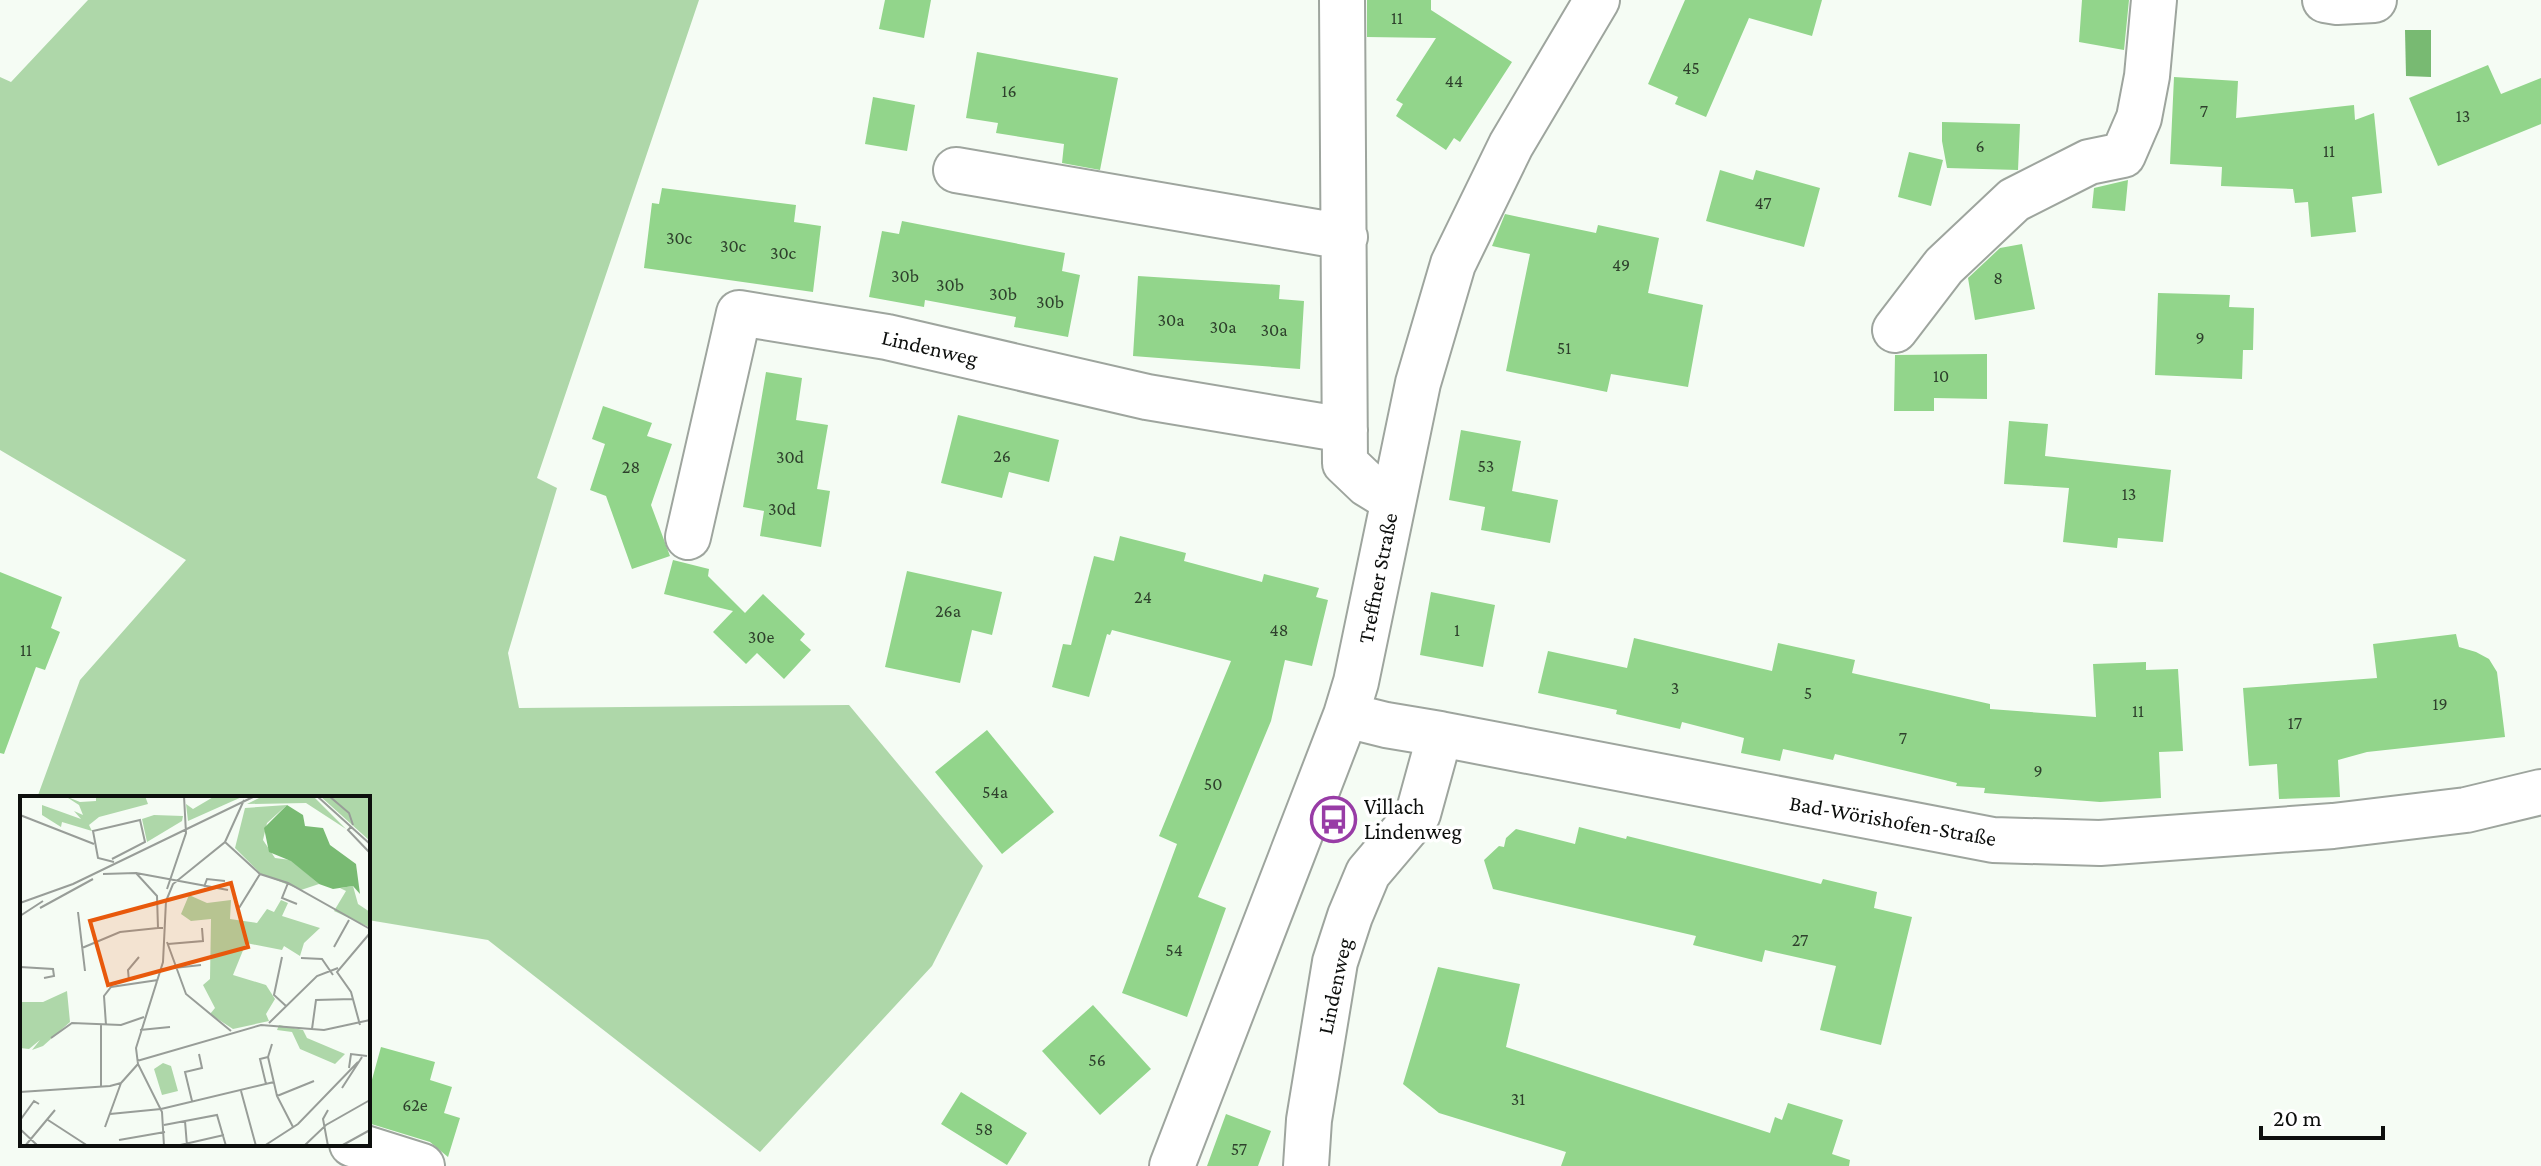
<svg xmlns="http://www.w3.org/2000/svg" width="2541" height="1166" font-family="'Crimson Pro',serif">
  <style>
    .green { fill: #aed7a9 }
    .water { fill: #78ba72 }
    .building { fill: #92d58b }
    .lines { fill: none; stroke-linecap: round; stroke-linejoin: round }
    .street-casing { stroke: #9ea59e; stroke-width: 48 }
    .street { stroke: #fff; stroke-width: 44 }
    .labels { text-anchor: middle; stroke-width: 7; stroke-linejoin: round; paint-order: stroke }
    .number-label { font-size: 18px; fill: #2e402c }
    .street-label { font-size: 22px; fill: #0d0f0d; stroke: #fff }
    .poi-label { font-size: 22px; fill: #0d0f0d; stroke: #fff; text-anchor: start }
    .inset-road { fill: none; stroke: #989d98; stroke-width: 2 }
    .view { fill: #e8590c; fill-opacity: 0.15; stroke: #e8590c; stroke-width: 4 }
    .inset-edge { fill: none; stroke: #0d0f0d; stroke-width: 4 }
  </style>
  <rect width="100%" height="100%" fill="#f5fcf4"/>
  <!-- green -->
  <path class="green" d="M88,0H699L537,478L557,488L508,653L519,708L849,705L983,866L932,966L760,1152L488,940L368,920V798H37L80,680L186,560L0,450V77L11,82Z"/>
  <!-- water -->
  <path class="water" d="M2405,30H2431V77L2406,76Z"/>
  <!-- building -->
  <path class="building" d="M885,0H931L924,38L879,29Z
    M1367,0H1431V10L1512,62L1460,142L1454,138L1446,150L1396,116L1403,104L1396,100L1436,38L1367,37Z
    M1685,0H1822L1812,36L1749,18L1706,117L1675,104L1678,97L1648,84Z
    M2082,0H2129L2124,50L2079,42Z
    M977,52L1118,78L1100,170L1062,163L1064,144L996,133L998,123L966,118Z
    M2488,65L2501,94L2541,78V124L2438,166L2409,98Z
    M2174,77L2238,81L2236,118L2354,105L2355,120L2374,113L2382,193L2352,197L2356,232L2311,237L2308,202L2295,203L2293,189L2221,186L2222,167L2170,164Z
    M873,97L915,105L907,151L865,144Z
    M1942,122L2020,124L2018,170L1947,168L1942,141Z
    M1909,152L1943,160L1931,206L1898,197Z
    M1720,170L1753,180L1756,170L1820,188L1804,247L1706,221Z
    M2128,180L2125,211L2092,208L2094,188Z
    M662,188L796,205L794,222L821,226L813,292L644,268L652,203L659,204Z
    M1505,214L1596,233L1598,225L1659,238L1648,293L1703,305L1688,387L1611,374L1607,392L1506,371L1530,254L1492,246Z
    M902,221L1065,253L1062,271L1080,275L1068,337L1014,327L1016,317L925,300L924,307L869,297L882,231L899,234Z
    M2022,244L2035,309L1975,320L1968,278L2000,248Z
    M1138,276L1280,285L1279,299L1304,301L1300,369L1133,356Z
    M2158,293L2230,295L2229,307L2254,308L2253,350H2243L2242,379L2155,375Z
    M1987,354V399L1934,398V411H1894L1895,355Z
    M766,372L802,378L796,420L828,425L817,489L830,491L821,547L760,536L764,511L743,507Z
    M603,406L652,423L647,436L672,444L651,505L670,556L632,569L606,496L590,490L605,444L592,439Z
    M958,415L1059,440L1049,482L1009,472L1002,498L941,483Z
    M2009,421L2048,424L2045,456L2171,470L2163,542L2118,538L2117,548L2063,542L2069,488L2004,484Z
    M1461,430L1521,441L1512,491L1558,500L1550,543L1481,530L1485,507L1449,500Z
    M1120,536L1186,553L1184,561L1262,582L1264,574L1319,588L1316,597L1328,600L1312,666L1285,660L1271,721L1198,897L1226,908L1187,1017L1122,993L1177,844L1159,836L1231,661L1112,630L1110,635L1107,634L1089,697L1052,687L1063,644L1071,645L1094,556L1114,561Z
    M673,560L709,569L708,576L745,613L763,594L805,634L800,640L811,650L784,679L757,653L746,664L713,632L733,611L664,594Z
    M907,571L1002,592L992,635L972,630L960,683L885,667Z
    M0,572L62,597L51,628L60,632L45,670L36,667L4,754L0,753Z
    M1431,592L1495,605L1483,667L1420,655Z
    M2456,634L2459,647L2476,652L2489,659L2497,672L2505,737L2367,752L2338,760L2340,797L2279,799L2277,764L2249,766L2243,688L2377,678L2373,644Z
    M1634,638L1772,671L1778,643L1855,660L1852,673L1990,704V709L2096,717L2093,664L2146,662V670L2178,669L2183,751L2159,752L2161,798L2100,802L1984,793L1985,788L1956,786L1957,783L1835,754L1833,760L1783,749L1780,761L1741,753L1744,738L1682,722L1680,729L1616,714L1617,710L1538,693L1548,651L1627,668Z
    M987,730L1054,812L1002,854L935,772Z
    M1579,827L1626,839L1627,836L1821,884L1823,879L1877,892L1874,908L1912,917L1881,1045L1820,1030L1836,966L1765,950L1762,962L1693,945L1696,936L1493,889L1484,860L1499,846L1504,847L1506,838L1516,829L1575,844Z
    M1438,967L1520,984L1506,1047L1770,1133L1775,1117L1782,1120L1788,1103L1843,1120L1832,1154L1850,1160L1849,1166H1561L1566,1152L1439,1113L1403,1084Z
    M1093,1005L1151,1069L1100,1115L1042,1051Z
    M381,1047L435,1062L430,1080L452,1087L444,1113L460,1118L448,1157L430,1142L368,1123V1094Z
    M961,1092L1027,1133L1007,1165L941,1124Z
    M1226,1114L1271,1131L1258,1166H1207Z"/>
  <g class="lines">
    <defs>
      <path id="street" d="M1342,0L1345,463L1367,484L1393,500
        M2325,0L2337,2L2374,0
        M956,170L1345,237
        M1895,330L1944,266L2014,200L2089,162L2123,155L2139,118L2147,76L2154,0
        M688,537L739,313L887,337L1147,397L1345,430
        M1440,734L1993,840L2100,843L2333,826L2466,810L2541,792
        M352,1144L422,1166
        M1172,1166L1346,715L1356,682L1418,383L1453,264L1511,145L1597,0
        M1306,1166L1309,1120L1335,962L1350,916L1368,873L1418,814L1440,734L1386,725L1346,715"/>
    </defs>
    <!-- street casing -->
    <use href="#street" class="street-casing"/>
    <!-- street -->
    <use href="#street" class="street"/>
  </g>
  <!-- icons -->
  <defs>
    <symbol id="bus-ring" viewBox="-11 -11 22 22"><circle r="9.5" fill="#fff" stroke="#983ca6" stroke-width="1.5"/><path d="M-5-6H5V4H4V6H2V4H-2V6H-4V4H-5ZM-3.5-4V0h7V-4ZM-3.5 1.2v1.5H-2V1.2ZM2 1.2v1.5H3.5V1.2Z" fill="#983ca6"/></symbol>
  </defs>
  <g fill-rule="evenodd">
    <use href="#bus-ring" x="1308" y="794" width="51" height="51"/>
  </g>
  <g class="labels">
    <!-- number labels -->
    <g class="number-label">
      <text x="1397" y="24">11</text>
      <text x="1691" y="74">45</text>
      <text x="1454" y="87">44</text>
      <text x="1009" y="97">16</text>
      <text x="2204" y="117">7</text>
      <text x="2463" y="122">13</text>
      <text x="1980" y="152">6</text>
      <text x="2329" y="157">11</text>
      <text x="1763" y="209">47</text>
      <text x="679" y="244">30c</text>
      <text x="733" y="252">30c</text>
      <text x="783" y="259">30c</text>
      <text x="1621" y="271">49</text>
      <text x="905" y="282">30b</text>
      <text x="1998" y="284">8</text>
      <text x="950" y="291">30b</text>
      <text x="1003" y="300">30b</text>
      <text x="1050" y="308">30b</text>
      <text x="1171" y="326">30a</text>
      <text x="1223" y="333">30a</text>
      <text x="1274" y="336">30a</text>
      <text x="2200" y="344">9</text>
      <text x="1564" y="354">51</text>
      <text x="1941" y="382">10</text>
      <text x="1002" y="462">26</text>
      <text x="790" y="463">30d</text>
      <text x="1486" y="472">53</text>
      <text x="631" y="473">28</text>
      <text x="2129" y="500">13</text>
      <text x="782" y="515">30d</text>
      <text x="1143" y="603">24</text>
      <text x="948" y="617">26a</text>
      <text x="1279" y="636">48</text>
      <text x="1457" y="636">1</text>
      <text x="761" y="643">30e</text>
      <text x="26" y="656">11</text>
      <text x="1675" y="694">3</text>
      <text x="1808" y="699">5</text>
      <text x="2440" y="710">19</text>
      <text x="2138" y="717">11</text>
      <text x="2295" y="729">17</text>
      <text x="1903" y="744">7</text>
      <text x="2038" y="777">9</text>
      <text x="1213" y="790">50</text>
      <text x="995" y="798">54a</text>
      <text x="1800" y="946">27</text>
      <text x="1174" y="956">54</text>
      <text x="1097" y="1066">56</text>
      <text x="1518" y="1105">31</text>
      <text x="415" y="1111">62e</text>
      <text x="984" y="1135">58</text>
      <text x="1239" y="1155">57</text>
    </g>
    <!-- street labels -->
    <g class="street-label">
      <text transform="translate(930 347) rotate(13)" y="8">Lindenweg</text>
      <text transform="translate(1377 578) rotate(-79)" y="8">Treffner Straße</text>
      <text transform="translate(1893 820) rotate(10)" y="8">Bad-Wörishofen-Straße</text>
      <text transform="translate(1334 986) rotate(-78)" y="8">Lindenweg</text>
    </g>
    <!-- poi labels -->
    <g class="poi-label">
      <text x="1364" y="814">Villach<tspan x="1364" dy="25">Lindenweg</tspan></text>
    </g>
  </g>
  <!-- overview -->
  <g transform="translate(20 796)">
    <rect width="350" height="350" fill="#f5fcf4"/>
    <path d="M45,0L60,6L76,5V0H125L128,8L79,21L69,29L72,35L42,26L41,31L22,19V9L61,23L54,15L63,19L59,9ZM195,0H224L168,25L166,8L173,13ZM243,0H293L326,33L286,7L227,8ZM300,0H350V45ZM267,9L247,27L243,44L255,62L271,64L299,88L281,94L241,78L215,52L225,12ZM134,19L163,20L162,25L127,46L122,23ZM333,90L338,108L350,116L349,131L314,115L326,95L320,92ZM169,99L187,107L211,104L210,123L237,127L247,113L254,116L261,104L268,107L262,120L300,132L284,147L280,160L264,150L262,154L226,147L213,179L246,189L255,203L246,218L249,225L213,233L190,218L195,212L183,189L190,183L191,123L171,125L161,118ZM47,195L50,226L23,250L12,254L20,244L9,253L0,252V206H23ZM259,229L283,234L287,242L325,258L315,268L280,253L272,236L257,234ZM143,267L151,270L158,295L142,299L134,273Z" fill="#aed7a9"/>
    <path d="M267,9L283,19L285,30L303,32L310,49L336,68L340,98L333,90L313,93L299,88L271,65L249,56L244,32Z" fill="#78ba72"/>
    <path class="inset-road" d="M297,0L350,48M309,0L329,17L333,29M0,19L74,48M331,31L328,34L350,57M205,46L240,78L268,87L350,133M92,63L125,46L120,24L73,35L78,62L94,66M116,77L208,94M83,78L116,77L137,100L138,132H143M268,87L262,102L277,108M184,91L187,83L205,85M147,93L166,37L164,0M0,107L53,88L235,0M20,112L73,83M219,112L240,78M58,116L65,175M0,120L23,105M147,146L166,198L211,235M148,148L183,145L182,132M314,151L329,124M62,152L100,136L138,132M262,161L254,199L266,210M281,162L302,163L313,179M0,171L33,173L34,180L24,182M154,172L181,169M109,185L108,174L119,161M249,227L297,180L318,172M86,229L84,200L91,191L138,184M340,229L331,196L317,176L350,137M292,233L296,204L333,203M120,234L150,231M31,242L52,227L101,229L124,221M252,248L248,261L257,300L273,331M117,265L241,229L304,234L350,224M329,272L331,258L347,260M246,288L240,263L248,261M81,292V229M322,292L342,261M221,295L236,350M0,296L90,290L101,287L118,268M257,300L294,285M172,305L165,276L182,272L179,258M90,318L141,313L254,286M1,323L14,305L19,308M28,324L68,350M165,325L167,350M144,329L197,319L206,350M85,331L101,287M0,333L18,350M99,344L145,336M5,350L35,314M144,350L142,316L118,268L116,252L143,166L146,105L153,88L205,46L224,4M156,350L204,339M244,350L278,328L338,266M284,350L306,329L350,304M308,350L303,323L308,314M321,350L350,334"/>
    <path class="view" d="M211,87L228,151L88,189L70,125Z"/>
    <rect width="350" height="350" class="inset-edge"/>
  </g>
  <!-- scale -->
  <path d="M2261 1126v12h122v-12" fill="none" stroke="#0d0f0d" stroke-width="4"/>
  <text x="2273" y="1126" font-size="24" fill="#0d0f0d" stroke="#ffffff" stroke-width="6" paint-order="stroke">20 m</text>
</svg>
